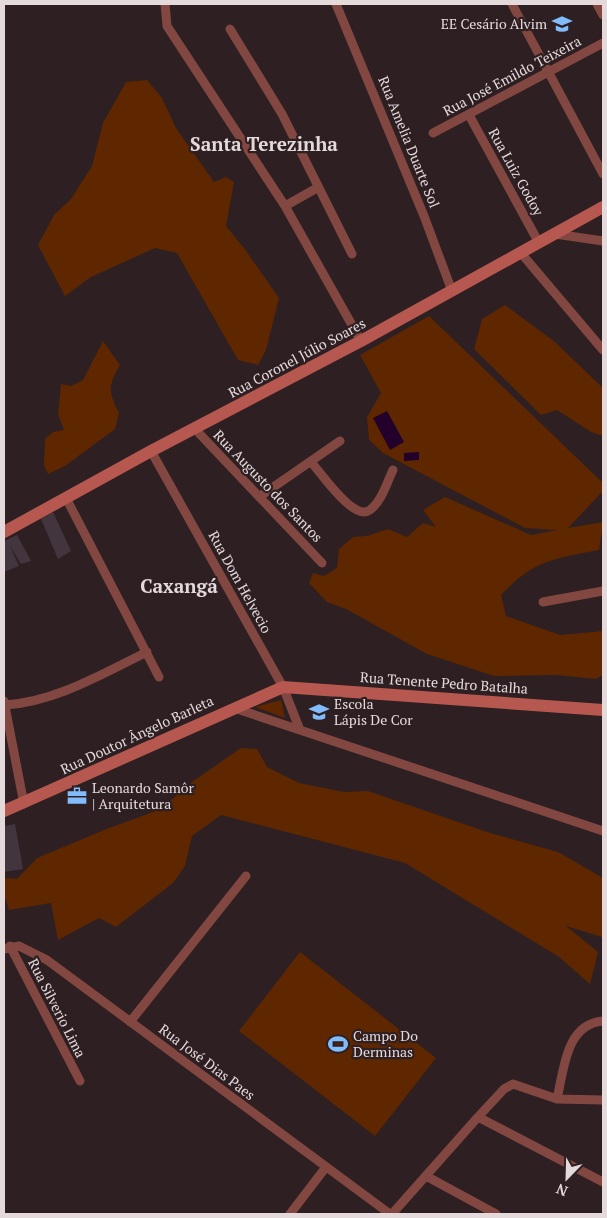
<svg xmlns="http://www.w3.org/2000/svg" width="607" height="1218" font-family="'PT Serif',serif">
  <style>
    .green { fill: #5e2700 }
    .water { fill: #22002b }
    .building { fill: #42353d }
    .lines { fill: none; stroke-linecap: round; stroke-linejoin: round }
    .street { stroke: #824740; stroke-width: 9 }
    .secondary { stroke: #b6584f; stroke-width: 12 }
    .labels { text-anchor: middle; stroke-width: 4.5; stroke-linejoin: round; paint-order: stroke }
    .poi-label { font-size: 14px; fill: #e4dadc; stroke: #2d1f22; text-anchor: start }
    .street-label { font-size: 14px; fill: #e4dadc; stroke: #2d1f22 }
    .district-label { font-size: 19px; font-weight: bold; fill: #e4dadc; stroke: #2d1f22 }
  </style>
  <rect width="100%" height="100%" fill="#2d1f22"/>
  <!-- green -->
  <path class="green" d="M147,80L162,98L176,128L214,182L226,177L234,182L226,226L244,248L279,298L266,350L258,365L238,360L177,253L155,248L91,277L65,296L38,245L54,215L71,199L92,166L103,123L126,82Z
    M505,305L555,342L603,388V436L591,432L557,410L541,415L474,349L482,319Z
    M429,316L603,483V491L568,528L603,522L599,550C553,559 534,560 501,595L506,616L560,635L603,631V675L596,679L556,675L494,676L427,654L346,609L327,602L309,583L313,573L324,576L337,568L339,549L353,537L367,536L388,529L407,537L423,523L436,527L423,510L445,497L531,535L557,530L525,528L383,453L369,440L367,417L381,393L360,355Z
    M103,341L120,365C108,386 108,391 119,413L115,429L65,466L48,474L44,466L45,439L53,432L64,430L58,414L61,384L71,386L83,380Z
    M281,700L285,718L255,707Z
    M241,748L257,749L267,767L299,783L344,792L368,791L490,833L558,852L603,878L602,937L566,926L598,952L590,984L559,957L405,863L221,815L192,836L185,866L173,883L116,927L99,918L58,940L51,903L9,910L4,894V878L17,879L37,858L104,830L161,809L192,782Z
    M300,952L436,1058L375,1136L239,1031Z"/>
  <!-- water -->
  <path class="water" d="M387,411L404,442L390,450L373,418Z
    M419,452V460L404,461V453Z"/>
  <!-- building -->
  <path class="building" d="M53,512L71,551L58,559L41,519Z
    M17,535L31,561L21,564L10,546L19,566L4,572V541Z
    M15,824L23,869L4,872V826Z"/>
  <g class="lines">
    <!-- street -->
    <path class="street" d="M165,4L167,26L285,206L361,341
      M336,4L424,216L452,291
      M512,4L603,174
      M597,4L603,15
      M230,29L282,114L352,254
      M469,115L539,243
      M433,133L603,43
      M285,206L317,188
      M555,234L603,241
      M521,253L603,350
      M195,429L322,563
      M151,451L283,687L300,730
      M311,462C322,474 354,522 370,510C382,501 387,482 393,470
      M259,497L340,441
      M66,498L159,677
      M543,602L603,591
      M4,701L24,804
      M5,705C55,702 102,674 147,652
      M234,708L603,831
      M10,946L80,1081
      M4,949L19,946L47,960L390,1214
      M130,1022L246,876
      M557,1099C564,1069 566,1024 603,1021
      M478,1117L504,1089L513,1084L557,1099L603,1100
      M426,1176L496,1214
      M290,1214L326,1167
      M392,1214L478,1117L603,1182"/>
    <!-- secondary -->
    <path class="secondary" d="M4,532L151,451L361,341L603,207
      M4,811L283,687L603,710"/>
  </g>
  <!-- icons -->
  <defs>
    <symbol id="school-bare" viewBox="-9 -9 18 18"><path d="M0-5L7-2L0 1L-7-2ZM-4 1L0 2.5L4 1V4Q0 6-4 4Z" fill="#82bcfa" stroke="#2d1f22" stroke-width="2.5" paint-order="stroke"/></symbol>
    <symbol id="office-bare" viewBox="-9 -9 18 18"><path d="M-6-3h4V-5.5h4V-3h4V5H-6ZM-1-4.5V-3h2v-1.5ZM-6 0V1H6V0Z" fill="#82bcfa" stroke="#2d1f22" stroke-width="2.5" paint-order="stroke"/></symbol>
    <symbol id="stadium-bare" viewBox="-9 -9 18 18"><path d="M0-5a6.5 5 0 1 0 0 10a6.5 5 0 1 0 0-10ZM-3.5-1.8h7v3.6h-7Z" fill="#82bcfa" stroke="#2d1f22" stroke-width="2.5" paint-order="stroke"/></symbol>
  </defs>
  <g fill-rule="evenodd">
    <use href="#school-bare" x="548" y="10" width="28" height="28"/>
    <use href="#school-bare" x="305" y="698" width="28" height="28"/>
    <use href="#office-bare" x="63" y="782" width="28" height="28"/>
    <use href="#stadium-bare" x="324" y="1030" width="28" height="28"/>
  </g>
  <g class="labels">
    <!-- poi labels -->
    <g class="poi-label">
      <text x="547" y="29" text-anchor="end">EE Cesário Alvim</text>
      <text x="334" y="709">Escola<tspan x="334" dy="16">Lápis De Cor</tspan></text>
      <text x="92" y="793">Leonardo Samôr<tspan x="92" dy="16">| Arquitetura</tspan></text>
      <text x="353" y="1041">Campo Do<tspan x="353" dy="16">Derminas</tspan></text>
    </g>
    <!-- street labels -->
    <g class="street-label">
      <text transform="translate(512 76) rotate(-28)" y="5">Rua José Emildo Teixeira</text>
      <text transform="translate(409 142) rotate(68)" y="5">Rua Amelia Duarte Sol</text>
      <text transform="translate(516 172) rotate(61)" y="5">Rua Luiz Godoy</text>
      <text transform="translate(297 358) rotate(-28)" y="5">Rua Coronel Júlio Soares</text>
      <text transform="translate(268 486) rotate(46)" y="5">Rua Augusto dos Santos</text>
      <text transform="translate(240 582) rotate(61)" y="5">Rua Dom Helvecio</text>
      <text transform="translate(444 683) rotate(4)" y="5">Rua Tenente Pedro Batalha</text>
      <text transform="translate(137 735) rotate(-25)" y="5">Rua Doutor Ângelo Barleta</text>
      <text transform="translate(57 1008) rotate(63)" y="5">Rua Silverio Lima</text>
      <text transform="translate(207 1062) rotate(37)" y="5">Rua José Dias Paes</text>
    </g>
    <!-- district labels -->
    <g class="district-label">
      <text x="264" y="151">Santa Terezinha</text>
      <text x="179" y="593">Caxangá</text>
    </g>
  </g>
  <!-- border -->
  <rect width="607" height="1218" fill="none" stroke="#e4dadc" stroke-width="10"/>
  <!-- north arrow -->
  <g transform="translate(567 1178) rotate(203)" stroke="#2d1f22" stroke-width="4" paint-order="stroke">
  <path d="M0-4L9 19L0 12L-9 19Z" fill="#e4dadc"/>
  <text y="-8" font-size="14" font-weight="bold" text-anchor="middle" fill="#e4dadc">N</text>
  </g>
</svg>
